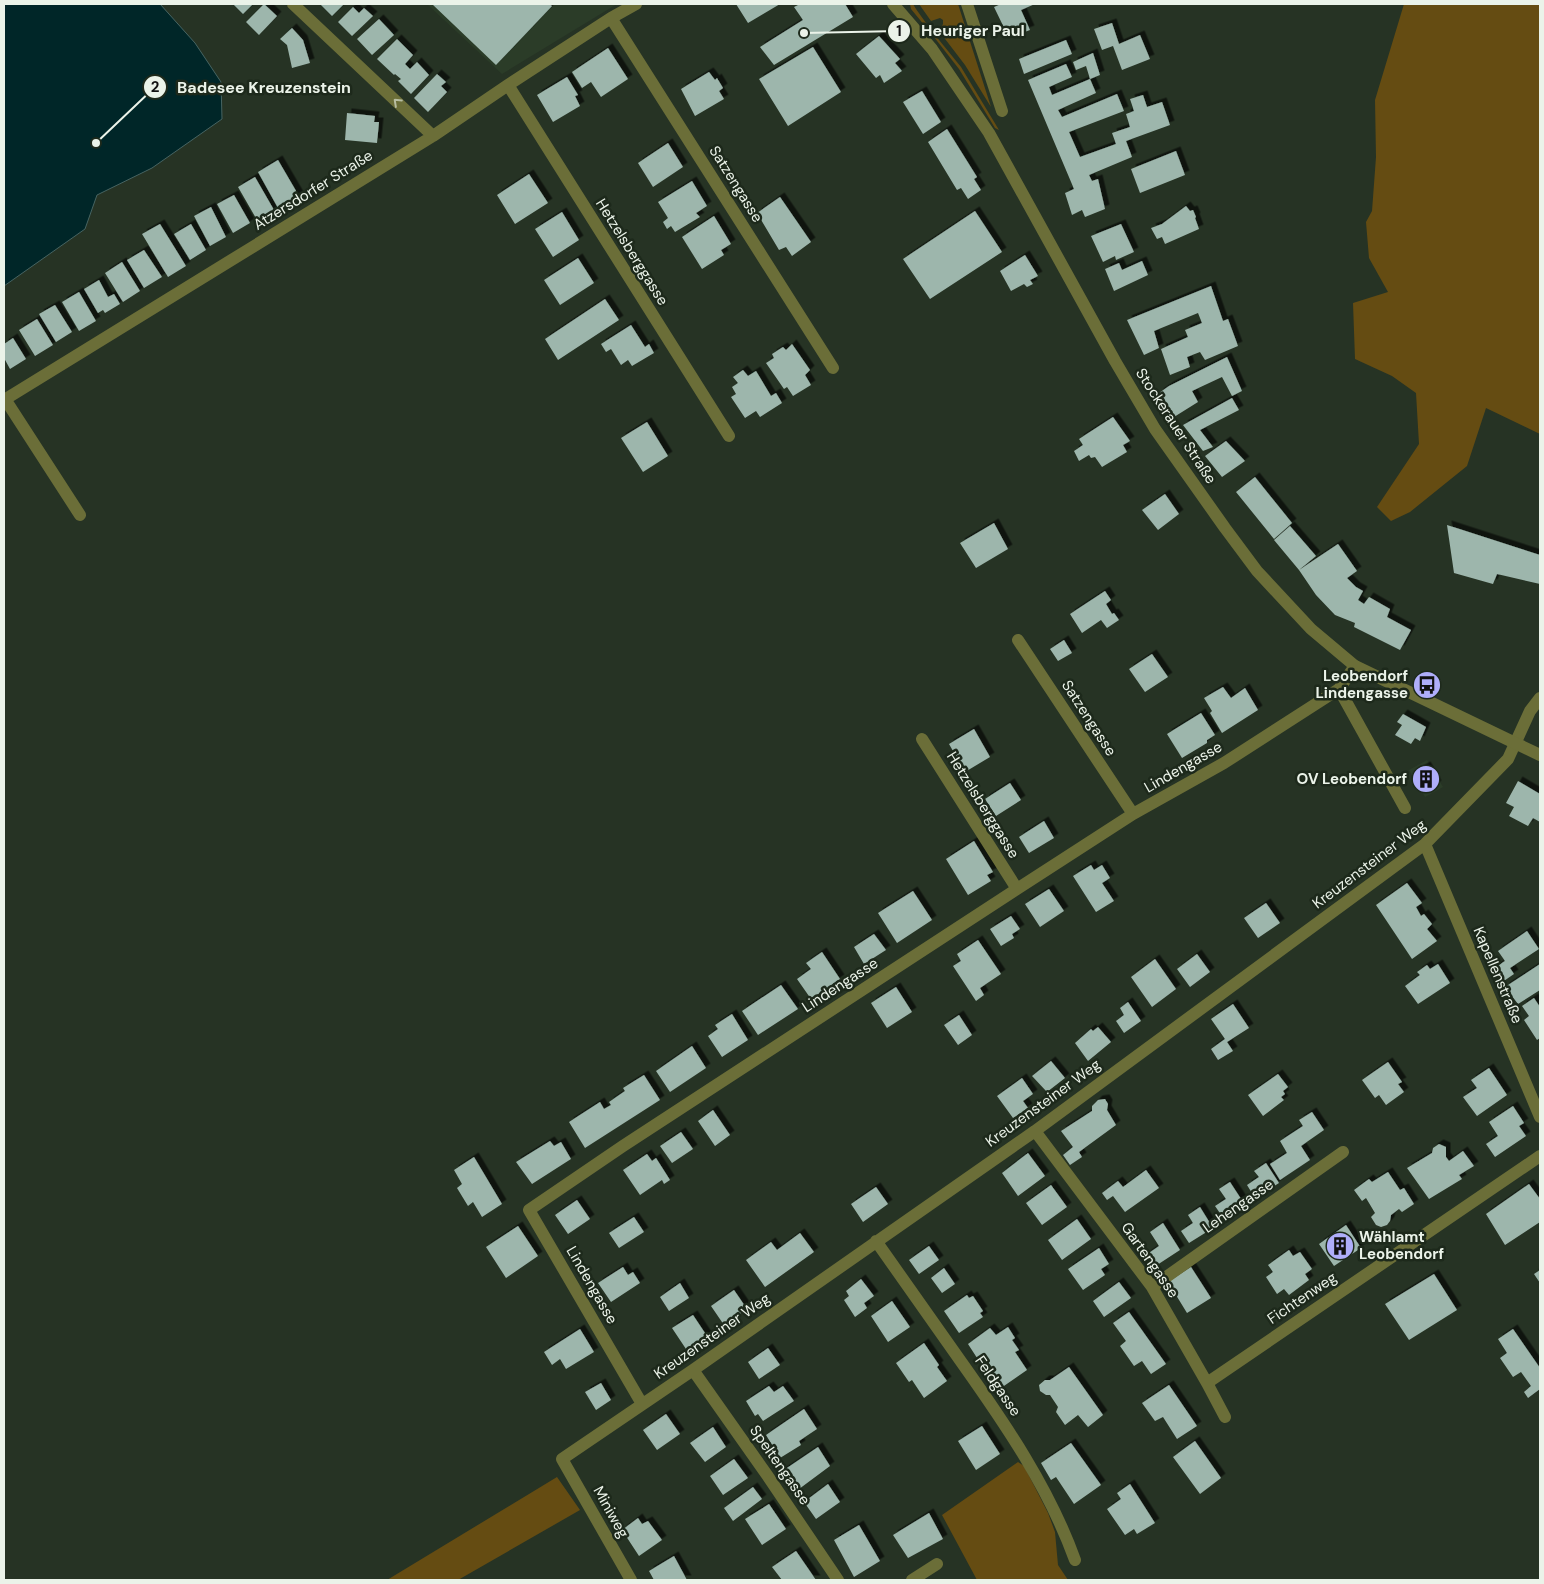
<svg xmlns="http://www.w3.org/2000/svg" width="1544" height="1584" font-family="'DM Sans',sans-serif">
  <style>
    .built { fill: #2b3c28 }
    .green { fill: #654c12 }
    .water { fill: #002628; stroke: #466462 }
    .building { fill: #9db6ac; filter: url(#shadow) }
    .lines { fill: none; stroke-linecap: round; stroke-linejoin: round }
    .minor { stroke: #6b6e38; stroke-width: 12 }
    .tertiary { stroke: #6b6e38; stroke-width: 12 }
    .oneway { stroke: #b8bea2 }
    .labels { text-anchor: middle; stroke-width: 5; stroke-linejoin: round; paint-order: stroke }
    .street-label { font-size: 15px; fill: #ebf3e9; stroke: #1d291b }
    .poi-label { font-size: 15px; font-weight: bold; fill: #ebf3e9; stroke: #1d291b; text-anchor: end }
    .leader { fill: none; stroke: #ebf3e9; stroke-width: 2 }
    .callout-dot { fill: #ebf3e9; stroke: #1d291b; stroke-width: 2 }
    .mark-label { font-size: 15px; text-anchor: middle; font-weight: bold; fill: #111 }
    .callout-label { font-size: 16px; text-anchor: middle; font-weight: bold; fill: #ebf3e9; stroke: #1d291b; stroke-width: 5; stroke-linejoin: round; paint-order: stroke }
  </style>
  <defs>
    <filter id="shadow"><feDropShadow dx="4.5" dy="-4.5" stdDeviation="0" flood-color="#0009"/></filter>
  </defs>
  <rect width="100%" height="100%" fill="#263324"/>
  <!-- built -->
  <path class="built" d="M427,4H617L502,74Z
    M1427,760L1443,787L1425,797L1409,770Z"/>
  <!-- green -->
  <path class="green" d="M910,4H913L916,9L926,23L925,26L911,9Z
    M919,4H958L991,107L965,65L939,31L943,24V20L940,18L931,21Z
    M1404,4H1540V434L1486,408L1467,466L1410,512L1391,521L1377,507L1419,444L1416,393L1392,376L1355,359L1353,303L1388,292L1369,258L1366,222L1372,211L1376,157L1375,100Z
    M935,35L961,67L999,130L995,128L959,69L934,37Z
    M1018,1462L1024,1466L1048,1513L1055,1532L1058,1565L1068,1580H977L942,1515Z
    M557,1477L580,1510L458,1580H387Z"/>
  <!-- water -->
  <path class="water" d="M4,4H160L195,43L221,82L222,119L152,168L97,195L85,229L4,286Z"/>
  <!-- building -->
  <path class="building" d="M233,4H253L243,14Z
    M264,4L277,16L259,35L246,22Z
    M320,4H344L332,16Z
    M432,4H549L552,6L496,65Z
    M736,4H780L748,23Z
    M800,4H845L853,17L774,65L760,47L803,20L794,7Z
    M1001,4H1035L1021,10L1030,30L1009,38L994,7Z
    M353,7L359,13L364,8L373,16L352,36L338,22Z
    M379,19L394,35L372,55L357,39Z
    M1112,23L1119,44L1140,35L1150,59L1122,70L1113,46L1102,50L1094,29Z
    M292,28L303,40L310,63L292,68L287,45L280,39Z
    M879,36L900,59L895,63L902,71L884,83L880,75L876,78L856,54Z
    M397,39L413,55L405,64L410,69L417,62L429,75L411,94L398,81L401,79L395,74L394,75L377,59Z
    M1066,40L1072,54L1024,74L1019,59Z
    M813,47L841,92L788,126L759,79Z
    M608,48L628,79L601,97L591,82L582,88L572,72Z
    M1093,53L1100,75L1090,79L1096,93L1058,110L1062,117L1117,94L1124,111L1069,132L1080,157L1116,144L1112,133L1130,127L1126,114L1134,111L1130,99L1143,95L1147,107L1162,102L1170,125L1126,141L1132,157L1089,175L1092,181L1098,179L1105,209L1085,217L1082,210L1072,215L1065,193L1074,189L1028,80L1066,64L1072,77L1049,87L1052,95L1090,79L1086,66L1076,70L1073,62Z
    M709,72L715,80L717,78L723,88L719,91L724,99L695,116L681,89Z
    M437,74L446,82L441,86L447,92L428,112L414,98Z
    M567,77L578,95L575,96L580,106L553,122L537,95Z
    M922,91L941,122L923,134L903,102Z
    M347,113L375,116L374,122H379L377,143L345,140Z
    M947,129L977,177L974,179L981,190L968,199L961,188L957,190L928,142Z
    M668,143L683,167L653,187L638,163Z
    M1176,151L1185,175L1140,193L1131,169Z
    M278,160L299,196L278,208L258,172Z
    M529,174L548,203L515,224L497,195Z
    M255,177L274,210L257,220L238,187Z
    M692,181L707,206L696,213L700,217L675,232L671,226L667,229L663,222L668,218L658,202Z
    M234,195L250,223L233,233L217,204Z
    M780,197L811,242L792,256L786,247L779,250L757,213Z
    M1186,206L1190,211L1193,210L1196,217L1195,218L1199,229L1165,244L1162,237L1157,239L1151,228L1162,224Z
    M211,207L226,237L210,246L194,216Z
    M975,211L1002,252L930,299L903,259Z
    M562,212L579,240L553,257L535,229Z
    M714,216L731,244L721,250L724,255L702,269L682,237Z
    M160,224L186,266L168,277L142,234Z
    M191,224L206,250L190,260L174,234Z
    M1121,224L1134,252L1116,260L1115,256L1103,262L1091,236Z
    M144,250L162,277L144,288L127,260Z
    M1025,255L1038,276L1030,280L1033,284L1027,287L1024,284L1011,291L1000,271Z
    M578,258L594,283L560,305L544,280Z
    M1142,261L1148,275L1114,291L1105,269L1119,263L1122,270Z
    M122,262L140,291L123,302L105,273Z
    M99,280L108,297L114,294L120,304L105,313L103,310L98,313L84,289Z
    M1211,286L1223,321L1228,319L1238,346L1205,360L1200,352L1187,357L1190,367L1170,375L1161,349L1188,337L1185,330L1202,323L1198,313L1154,331L1159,348L1144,355L1127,320Z
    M79,292L96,321L79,331L62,302Z
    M605,299L619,320L558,360L545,339Z
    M55,305L72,332L56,342L39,314Z
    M37,319L53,345L35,356L19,330Z
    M631,325L645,347L649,344L654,353L632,366L628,360L621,365L611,349L606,352L601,344Z
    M13,338L26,359L10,369L4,358V344Z
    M792,344L810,370L805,375L811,385L793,396L787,387L784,389L766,363L774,358L772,354L783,347L786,350Z
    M1227,357L1242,391L1232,396L1222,377L1192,391L1198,402L1174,417L1159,393L1169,386Z
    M743,370L748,376L756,371L771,396L776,393L782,403L760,417L756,411L745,418L731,397L736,394L732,387L738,383L733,377Z
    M1232,398L1239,410L1200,430L1213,447L1203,451L1183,425Z
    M1113,417L1130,441L1123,445L1127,452L1102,467L1095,457L1091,458L1089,455L1079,461L1074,451L1083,445L1079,439Z
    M647,422L668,456L643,472L621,438Z
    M1226,441L1245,461L1222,477L1205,456Z
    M1255,477L1292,523L1274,539L1236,492Z
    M1165,494L1179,514L1158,530L1142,510Z
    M994,523L1008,549L976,568L960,543Z
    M1447,525L1540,555V584L1497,574L1493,584L1454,573Z
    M1290,526L1316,556L1299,570L1274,540Z
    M1338,544L1357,571L1347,578L1356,587L1363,591L1358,600L1364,604L1369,597L1390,609L1387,617L1411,630L1400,650L1354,627L1355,623L1335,615L1316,595L1299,570Z
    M1105,591L1111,600L1106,604L1112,614L1114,613L1119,620L1107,628L1101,620L1082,633L1070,614Z
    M1064,640L1072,653L1058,661L1050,649Z
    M1152,654L1168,677L1145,692L1129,669Z
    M1223,687L1231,698L1245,688L1258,710L1222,733L1210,713L1212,711L1204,698Z
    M1201,713L1215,735L1207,740V743L1182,758L1167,734Z
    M1403,714L1426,727L1420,741L1415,738L1411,744L1395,735L1402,725L1397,722Z
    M974,729L990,757L965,772L949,744Z
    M1426,766L1437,785L1426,791L1415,772Z
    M1518,781L1540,794V822L1533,818L1528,826L1509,816L1514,807L1506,803Z
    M1010,783L1021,800L996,816L985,799Z
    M1044,821L1054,838L1029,853L1019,837Z
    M974,841L993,872L987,875L991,881L968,895L946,859Z
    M1091,865L1094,870L1102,865L1110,878L1102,883L1114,901L1096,912L1073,876Z
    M1407,883L1422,903L1416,907L1421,916L1424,914L1432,924L1427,929L1437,941L1412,959L1376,905Z
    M1049,889L1064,911L1040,927L1025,904Z
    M913,891L932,920L897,943L878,913Z
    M1266,903L1280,923L1258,938L1244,918Z
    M1011,916L1020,929L1012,934L1014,938L1001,946L990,929Z
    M1527,931L1539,949L1510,968L1514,974L1498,985L1491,970L1505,961L1498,951Z
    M874,934L886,950L864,964L854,947Z
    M978,940L1001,974L980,988L984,995L976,1001L953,966L961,961L957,954Z
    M822,952L840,979L811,999L797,979L811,969L806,963Z
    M1197,954L1210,972L1190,987L1177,969Z
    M1155,959L1176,989L1152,1007L1131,977Z
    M1438,964L1450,983L1418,1004L1405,986L1420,975L1417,972L1427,965L1430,969Z
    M1540,964V990L1518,1004L1505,987Z
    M781,985L798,1009L758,1035L742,1011Z
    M896,987L912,1012L887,1028L871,1003Z
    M1534,998L1540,1007V1038L1537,1040L1524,1020L1529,1016L1522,1006Z
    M1128,1002L1141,1021L1124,1033L1116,1021L1124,1015L1120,1008Z
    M1233,1004L1249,1028L1227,1042L1233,1051L1218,1060L1211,1049L1225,1039L1211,1019Z
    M732,1014L748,1040L722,1057L708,1036L718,1029L715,1025Z
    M959,1015L972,1035L958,1045L944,1025Z
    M1098,1027L1111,1042L1088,1061L1075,1043L1091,1029L1093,1031Z
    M692,1046L706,1068L670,1092L656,1071Z
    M1051,1061L1065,1078L1047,1092L1032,1076Z
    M1388,1062L1402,1082L1398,1084L1404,1092L1386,1105L1379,1095L1375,1098L1362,1080Z
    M1489,1068L1507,1095L1477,1116L1463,1097L1477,1088L1471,1080Z
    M1278,1074L1288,1087L1283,1091L1285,1094L1281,1097L1284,1100L1263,1116L1248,1095Z
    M644,1075L660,1100L585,1148L569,1122L600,1102L604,1109L611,1105L609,1102L625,1091L623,1088Z
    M1022,1078L1033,1094L1023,1101L1028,1108L1013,1118L997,1096Z
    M1105,1099L1108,1104L1107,1110L1116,1125L1079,1152L1082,1157L1070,1165L1063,1155L1073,1147L1061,1131L1092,1111V1106L1098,1100Z
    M1513,1106L1524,1123L1519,1126L1526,1136L1495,1157L1486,1144L1498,1136L1489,1122Z
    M713,1110L730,1135L715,1146L698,1121Z
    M1312,1112L1324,1130L1301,1146L1310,1160L1280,1180L1270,1164L1287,1153L1280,1141L1303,1126L1299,1120Z
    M681,1132L693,1149L672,1163L660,1146Z
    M550,1141L554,1146L561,1142L571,1159L532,1184L516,1162Z
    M1439,1144L1446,1147V1157L1449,1161L1463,1151L1474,1166L1459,1175L1462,1179L1429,1199L1407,1168L1432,1153L1433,1148Z
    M1028,1153L1045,1176L1018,1196L1002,1173Z
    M647,1154L652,1161L656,1158L670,1180L664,1184L662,1180L640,1195L623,1170Z
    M474,1157L502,1204L482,1217L473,1202L468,1206L457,1188L462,1184L454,1170Z
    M1266,1163L1279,1183L1255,1198L1247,1185L1259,1177L1254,1171Z
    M1146,1170L1159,1188L1125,1212L1113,1196L1107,1200L1102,1193L1118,1181L1123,1187Z
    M1388,1172L1400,1190L1404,1188L1414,1204L1402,1212L1399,1209L1391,1215L1390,1221L1387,1225L1381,1227L1376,1225L1371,1217L1375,1213L1366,1198L1362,1201L1354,1190L1369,1179L1372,1182Z
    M1230,1182L1245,1205L1224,1219L1215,1206L1226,1199L1219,1189Z
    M1529,1184L1540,1199V1222L1505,1245L1486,1214Z
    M1051,1185L1067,1207L1042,1225L1026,1203Z
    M876,1187L888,1204L863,1222L851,1204Z
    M577,1200L590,1219L568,1234L555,1215Z
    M1200,1207L1213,1228L1189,1243L1181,1231L1193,1223L1188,1215Z
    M634,1217L644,1232L619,1248L609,1233Z
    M1077,1219L1091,1239L1062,1260L1048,1240Z
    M1163,1223L1180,1250L1154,1267L1146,1255L1159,1246L1150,1232Z
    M1346,1225L1361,1248L1334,1266L1319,1244Z
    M518,1226L538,1256L506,1278L486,1247Z
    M800,1233L814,1252L765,1287L746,1260L771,1242L777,1250Z
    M929,1246L939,1260L919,1274L909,1260Z
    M1099,1248L1109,1264L1101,1269L1105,1275L1083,1290L1068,1269Z
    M1289,1250L1293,1256L1300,1252L1312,1269L1305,1274L1309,1280L1289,1295L1284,1289L1277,1294L1266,1277L1273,1272L1268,1265Z
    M623,1267L628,1275L633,1272L640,1283L611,1302L598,1283Z
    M1191,1267L1211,1298L1187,1313L1168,1282Z
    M944,1268L955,1284L942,1293L931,1278Z
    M1540,1270V1283L1534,1274Z
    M1434,1274L1457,1310L1409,1340L1385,1304Z
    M861,1279L874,1296L864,1303L867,1308L855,1317L844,1300L849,1296L846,1291Z
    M1119,1282L1131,1298L1104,1317L1093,1301Z
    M680,1283L689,1298L669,1311L660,1297Z
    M734,1290L747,1309L724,1325L711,1306Z
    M967,1295L969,1298L973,1296L983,1311L980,1313L983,1317L959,1333L944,1311Z
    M892,1301L910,1327L888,1342L871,1316Z
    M1129,1312L1166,1364L1151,1374L1142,1361L1134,1366L1120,1346L1126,1341L1113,1323Z
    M693,1315L707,1336L686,1349L672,1328Z
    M1008,1327L1015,1338L1012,1340L1019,1350L1015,1352L1027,1370L1001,1388L989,1371L993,1369L985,1357L979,1361L968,1344L990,1328L996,1335Z
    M580,1329L594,1352L566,1369L560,1359L552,1365L544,1352Z
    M1513,1329L1540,1368V1389L1528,1398L1524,1392L1531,1386L1521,1372L1513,1377L1500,1358L1507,1353L1498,1339Z
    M924,1343L939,1365L937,1367L947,1381L924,1398L912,1380L909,1382L896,1363Z
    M768,1348L780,1365L759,1379L748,1362Z
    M1069,1367L1103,1415L1088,1427L1078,1415L1065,1425L1056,1412L1058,1407L1050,1395H1046L1040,1391L1039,1385L1045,1380H1050Z
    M601,1383L611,1400L596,1410L585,1392Z
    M1169,1385L1197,1426L1177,1439L1163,1417L1155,1421L1142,1403Z
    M769,1386L774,1392L783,1386L794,1401L763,1421L758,1414L755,1416L746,1401Z
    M804,1409L817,1429L799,1441L801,1445L780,1458L766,1435Z
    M666,1414L680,1434L657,1450L643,1430Z
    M982,1426L1000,1454L976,1470L958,1441Z
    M713,1427L726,1447L705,1462L690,1443Z
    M1195,1441L1221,1478L1200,1494L1173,1457Z
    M1071,1443L1101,1485L1074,1504L1056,1477L1051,1480L1041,1463Z
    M818,1447L830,1466L795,1492L781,1472Z
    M734,1459L748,1478L723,1495L710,1476Z
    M828,1484L840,1502L816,1519L804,1502Z
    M1130,1484L1155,1523L1137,1534L1134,1529L1125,1535L1107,1509L1121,1499L1117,1493Z
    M753,1487L762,1499L733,1521L724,1508Z
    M769,1504L786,1529L762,1545L745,1519Z
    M929,1513L943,1539L908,1558L893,1535Z
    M638,1518L642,1524L648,1521L662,1540L639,1556L622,1530Z
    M859,1525L880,1561L854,1577L834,1540Z
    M796,1551L816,1580H782L772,1567Z
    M674,1556L687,1580H654L649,1571Z"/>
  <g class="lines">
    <!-- minor -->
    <path class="minor" d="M293,4L433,136
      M967,4L1002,111
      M611,18L833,368
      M508,85L729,436
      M5,399L80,515
      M4,400L433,136L508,85L611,18L636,4
      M1018,640L1133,814
      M1339,689L1405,808
      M922,739L1017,889
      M1425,844L1540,1117
      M1035,1131L1152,1287L1207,1383L1225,1417
      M876,1241C904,1281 933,1322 962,1363C1006,1425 1049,1488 1075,1560
      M1152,1287L1343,1152
      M693,1370L767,1475L838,1580
      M1207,1383L1540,1156
      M642,1404L529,1210L623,1146L1017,889L1133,814L1224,763L1339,689L1355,666
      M631,1580L562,1459L693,1370L1035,1131L1425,844L1508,759L1530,711L1540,698
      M912,1580L937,1564"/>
    <!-- tertiary -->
    <path class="tertiary" d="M893,4L932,49L989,133L1115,361L1155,429L1225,528L1257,571L1311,629L1355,666L1540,755"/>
  </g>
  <!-- one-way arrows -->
  <defs><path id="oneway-chevron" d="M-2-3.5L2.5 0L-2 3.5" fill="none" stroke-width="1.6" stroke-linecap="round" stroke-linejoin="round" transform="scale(1.25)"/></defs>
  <use class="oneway" href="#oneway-chevron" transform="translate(397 102) rotate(-137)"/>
  <!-- icons -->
  <defs>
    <symbol id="bus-disc" viewBox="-11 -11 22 22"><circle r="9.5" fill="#afaefa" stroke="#1d291b"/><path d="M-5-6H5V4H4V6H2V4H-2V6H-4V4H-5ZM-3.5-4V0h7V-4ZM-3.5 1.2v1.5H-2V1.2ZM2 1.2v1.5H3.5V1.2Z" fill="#111"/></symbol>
    <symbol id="building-disc" viewBox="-11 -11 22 22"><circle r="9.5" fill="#afaefa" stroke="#1d291b"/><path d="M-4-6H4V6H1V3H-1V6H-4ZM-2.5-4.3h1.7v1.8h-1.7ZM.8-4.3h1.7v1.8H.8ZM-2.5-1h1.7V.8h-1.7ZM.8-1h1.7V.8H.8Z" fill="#111"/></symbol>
  </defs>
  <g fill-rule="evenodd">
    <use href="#bus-disc" x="1411" y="669" width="32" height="32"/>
    <use href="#building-disc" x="1410" y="763" width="32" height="32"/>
    <use href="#building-disc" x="1324" y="1230" width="32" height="32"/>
  </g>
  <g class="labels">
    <!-- street labels -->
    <g class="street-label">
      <text transform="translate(736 184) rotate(58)" y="5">Satzengasse</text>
      <text transform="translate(313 190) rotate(-32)" y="5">Atzersdorfer Straße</text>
      <text transform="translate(632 252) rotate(58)" y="5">Hetzelsberggasse</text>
      <text transform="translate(1176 426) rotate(57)" y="5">Stockerauer Straße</text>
      <text transform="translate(1089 718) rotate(57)" y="5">Satzengasse</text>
      <text transform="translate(1183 767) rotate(-30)" y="5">Lindengasse</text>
      <text transform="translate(983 805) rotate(58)" y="5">Hetzelsberggasse</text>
      <text transform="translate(1369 864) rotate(-37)" y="5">Kreuzensteiner Weg</text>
      <text transform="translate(1498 975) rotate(67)" y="5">Kapellenstraße</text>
      <text transform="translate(840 985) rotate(-33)" y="5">Lindengasse</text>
      <text transform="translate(1043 1103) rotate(-36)" y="5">Kreuzensteiner Weg</text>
      <text transform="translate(1238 1206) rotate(-35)" y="5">Lehengasse</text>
      <text transform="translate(1150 1260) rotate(55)" y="5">Gartengasse</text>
      <text transform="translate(592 1285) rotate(60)" y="5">Lindengasse</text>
      <text transform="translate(1302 1298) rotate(-34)" y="5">Fichtenweg</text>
      <text transform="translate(712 1336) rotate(-35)" y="5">Kreuzensteiner Weg</text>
      <text transform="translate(998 1386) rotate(56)" y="5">Feldgasse</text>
      <text transform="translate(780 1465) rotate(55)" y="5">Speltengasse</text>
      <text transform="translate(611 1512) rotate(61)" y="5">Miniweg</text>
    </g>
    <!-- poi labels -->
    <g class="poi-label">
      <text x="1408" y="681">Leobendorf<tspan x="1408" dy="17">Lindengasse</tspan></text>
      <text x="1407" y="784">OV Leobendorf</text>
      <text x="1359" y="1242" text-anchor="start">Wählamt<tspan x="1359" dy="17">Leobendorf</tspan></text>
    </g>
  </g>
  <!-- callouts -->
  <path class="leader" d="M804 33L899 31M96 143L155 87"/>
  <g class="callout-dot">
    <circle cx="804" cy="33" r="5"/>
    <circle cx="96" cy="143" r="5"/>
    <circle cx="899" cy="31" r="12"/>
    <circle cx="155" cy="87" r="12"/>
  </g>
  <g class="mark-label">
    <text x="899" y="36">1</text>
    <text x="155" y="92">2</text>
  </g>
  <g class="callout-label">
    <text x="973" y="36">Heuriger Paul</text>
    <text x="264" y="93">Badesee Kreuzenstein</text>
  </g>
  <!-- border -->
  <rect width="1544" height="1584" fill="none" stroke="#ebf3e9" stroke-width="10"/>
</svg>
